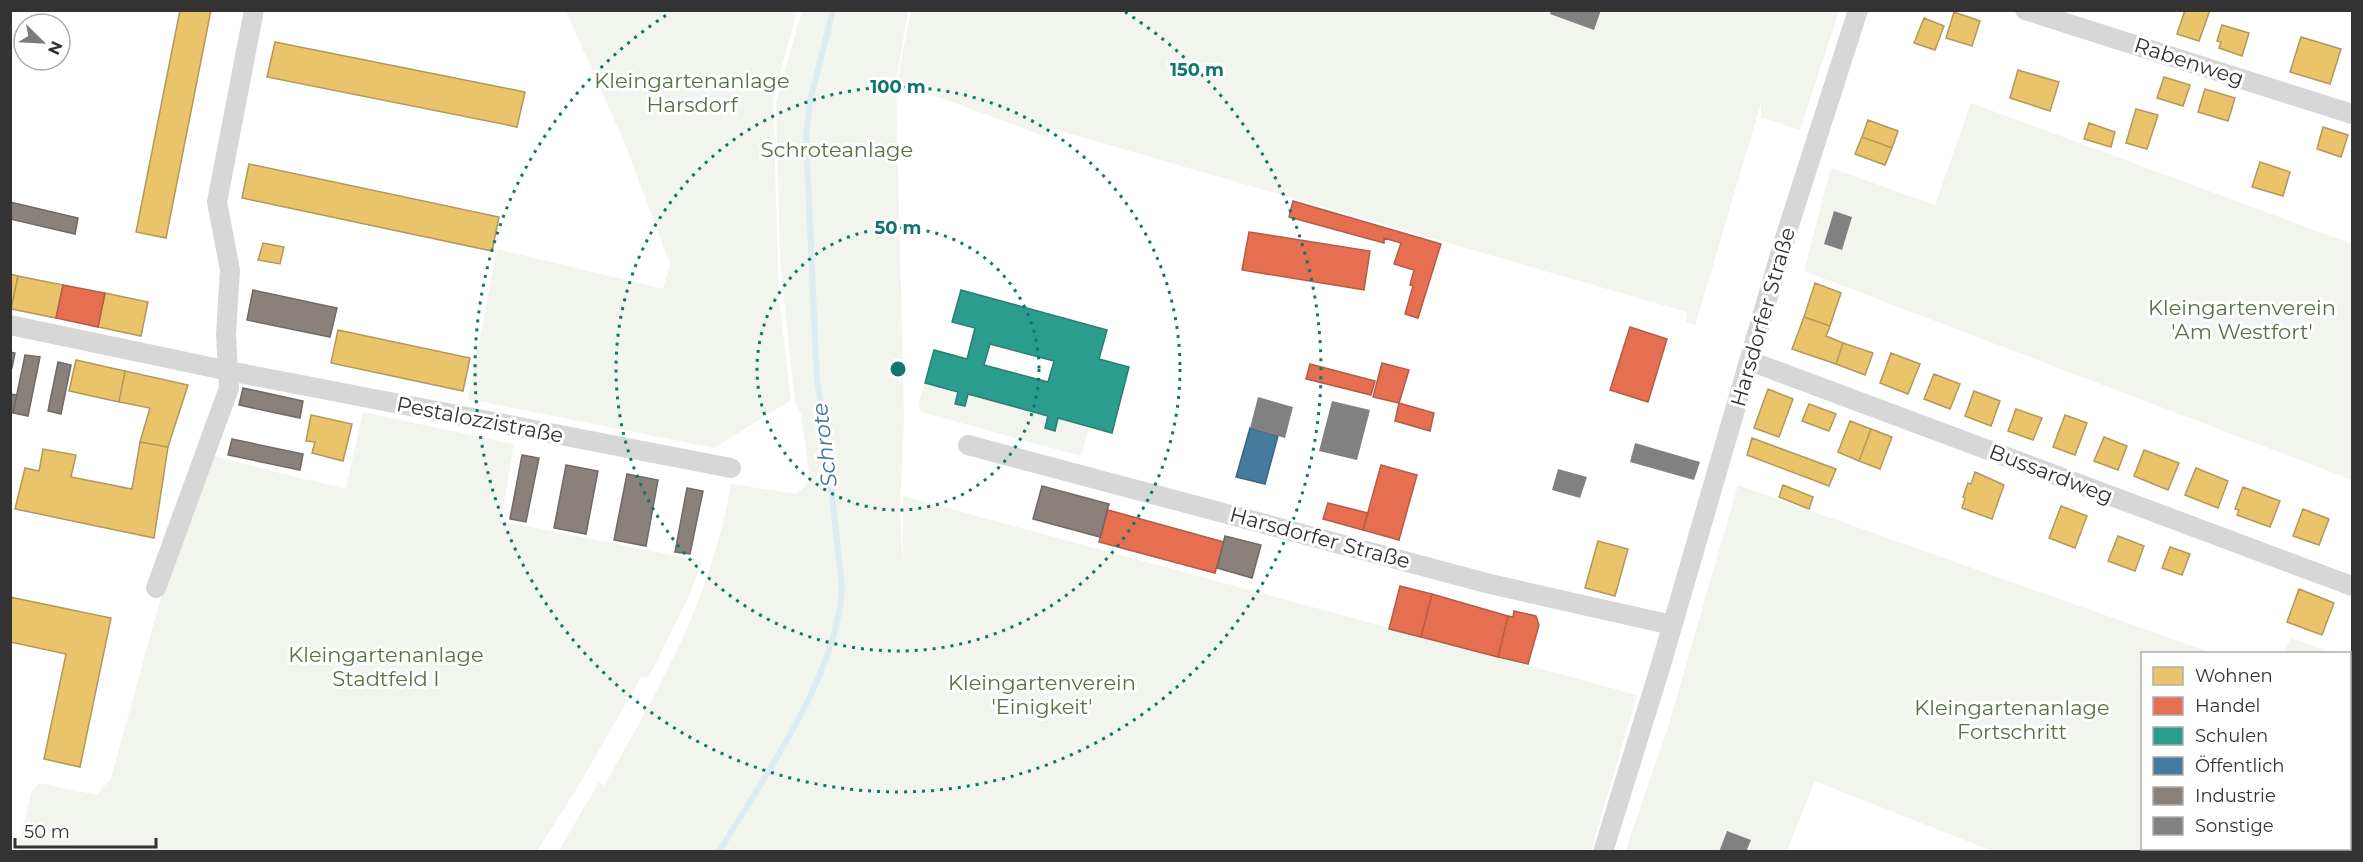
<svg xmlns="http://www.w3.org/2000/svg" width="2363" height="862" font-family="Montserrat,sans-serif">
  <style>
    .green { fill: #f1f5ed }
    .homes { fill: #e9c46a; stroke: #b2985a; stroke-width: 1.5 }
    .shops { fill: #e76f51; stroke: #b15d48; stroke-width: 1.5 }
    .schools { fill: #2a9d8f; stroke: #2d7d73; stroke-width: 1.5; fill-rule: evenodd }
    .public { fill: #457b9d; stroke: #40657d; stroke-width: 1.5 }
    .industry { fill: #8a817c; stroke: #706a66; stroke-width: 1.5 }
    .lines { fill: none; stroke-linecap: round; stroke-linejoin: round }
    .stream { stroke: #ddebf3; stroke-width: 6 }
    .building { fill: #818181 }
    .minor { stroke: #d7d7d7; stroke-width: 20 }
    .ring { fill: none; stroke: #0f766e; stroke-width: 3; stroke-dasharray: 3 6 }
    .labels { text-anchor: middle; stroke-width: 6; stroke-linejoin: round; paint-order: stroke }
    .street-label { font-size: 21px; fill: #333; stroke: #fff }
    .park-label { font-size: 21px; fill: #56703f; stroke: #fff }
    .water-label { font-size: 22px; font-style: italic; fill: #3f7597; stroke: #fff }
    .centre { fill: #0f766e; stroke: #fff; stroke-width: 3 }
    .ring-label { font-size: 18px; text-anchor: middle; font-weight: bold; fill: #0f766e; stroke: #fff; stroke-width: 6; stroke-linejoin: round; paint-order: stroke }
  </style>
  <rect width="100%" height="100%" fill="#fff"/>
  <!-- green -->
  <path class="green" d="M566,11H797L773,99L779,299L791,400L714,448L468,399L497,249L663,289L670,264L625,144Z
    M802,11H908L896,82L904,417L900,509L903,570V496L1637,695L1591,851L558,852L599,782L604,786C660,687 712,598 731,484L797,494L810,480L801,413L795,402L780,260L776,103Z
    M911,11H1839L1800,130L1761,117V103L1695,326L1686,322L1687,312L1050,128L1047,137L897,82Z
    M1971,103L2352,244V480L1804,271L1831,168L1935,205Z
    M925,383L958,392L955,404L964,406L968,394L1089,427L1081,456L921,412L918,404Z
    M363,412L514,444L501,521L702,561L690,594L654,667L647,678L641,677L579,785L537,851L17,852L31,793L39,783L97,795L111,778L164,586L211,455L299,478L346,488Z
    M1738,485L2212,653L2142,654V848H2350V660L2352,661V851H1992L1815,781L1787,851L1625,852L1669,724Z
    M2291,638L2333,653H2283Z"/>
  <!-- homes -->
  <path class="homes" d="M180,10H211L166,238L136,232Z
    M2185,10H2210L2199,41L2177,34Z
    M1954,12L1980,21L1972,46L1946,38Z
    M1924,18L1944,26L1935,50L1914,43Z
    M2222,25L2249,33L2242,56L2219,48L2221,42L2217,41Z
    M2301,37L2341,49L2330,84L2290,72Z
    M275,42L525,92L517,127L267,77Z
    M2018,70L2059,82L2050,111L2010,98Z
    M2164,77L2190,85L2183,106L2157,98Z
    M2205,89L2235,98L2228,121L2198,112Z
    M2136,109L2158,115L2147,149L2126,143Z
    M1868,120L1898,131L1892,148L1862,137Z
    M2089,123L2115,132L2111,147L2084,139Z
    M2323,127L2348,135L2341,157L2317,149Z
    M1862,137L1892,148L1885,165L1855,154Z
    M2260,162L2290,172L2283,196L2252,187Z
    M249,164L499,217L492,251L242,198Z
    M263,243L284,247L280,264L258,260Z
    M10,274L18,276L11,309H10Z
    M18,276L63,285L56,318L11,309Z
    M1815,283L1841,293L1830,326L1804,317Z
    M105,293L148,302L141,336L98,327Z
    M1804,317L1830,326L1826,336L1843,343L1836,364L1792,349Z
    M338,330L470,358L463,391L331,363Z
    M1843,343L1873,353L1865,375L1836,364Z
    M1891,353L1920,364L1908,394L1880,383Z
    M76,360L125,371L119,402L69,391Z
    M125,371L188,385L168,447L140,442L150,408L119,402Z
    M1934,374L1960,384L1950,409L1924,399Z
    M1768,389L1793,399L1779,437L1754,428Z
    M1974,391L2000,401L1991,426L1965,416Z
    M1809,404L1836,414L1829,431L1802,421Z
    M2016,409L2042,418L2033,440L2008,431Z
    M311,415L352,424L343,461L312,453L315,442L306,441Z
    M2065,415L2087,423L2075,455L2053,447Z
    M1850,421L1871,429L1859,461L1838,452Z
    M1871,429L1892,437L1880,469L1859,461Z
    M2104,437L2127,446L2118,470L2094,461Z
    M1752,438L1836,469L1829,486L1747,455Z
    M140,442L168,447L154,538L15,509L25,468L39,471L43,449L76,455L71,477L132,489Z
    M2144,450L2179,463L2168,490L2134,476Z
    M2196,468L2228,481L2218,508L2185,495Z
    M1975,472L2004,485L1992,519L1962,508L1965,498L1963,497L1968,483L1971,484Z
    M1783,485L1813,497L1809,509L1779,497Z
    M2243,487L2280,501L2270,527L2237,515L2239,510L2235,509Z
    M2061,506L2087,516L2075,548L2049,538Z
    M2303,509L2329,519L2319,545L2293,536Z
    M2118,536L2144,546L2135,571L2108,561Z
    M1598,541L1628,549L1615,596L1585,588Z
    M2170,547L2190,554L2182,575L2162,568Z
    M2299,589L2334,603L2322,635L2287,622Z
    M10,597L111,618L80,767L44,759L66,654L10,642Z"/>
  <!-- shops -->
  <path class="shops" d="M1293,201L1441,244L1418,318L1405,314L1413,286L1410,285L1414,270L1394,264L1401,243L1384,238V243L1289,217Z
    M1249,232L1370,251L1364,290L1242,270Z
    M63,285L105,293L98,327L56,318Z
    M1630,327L1667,339L1648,402L1610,390Z
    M1382,363L1409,370L1399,403L1373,397Z
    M1310,364L1375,381L1371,395L1306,379Z
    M1399,403L1434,413L1430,431L1395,421Z
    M1381,465L1417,475L1399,540L1363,530Z
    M1328,503L1368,513L1363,530L1323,519Z
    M1108,510L1224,542L1215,573L1099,542Z
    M1400,586L1432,594L1421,637L1389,629Z
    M1432,594L1508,616L1498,657L1421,637Z
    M1514,611L1536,616L1539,625L1528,664L1498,657L1508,616L1513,617Z"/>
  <!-- schools -->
  <path class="schools" d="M961,290L1107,330L1099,359L1129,367L1112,433L1058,418L1055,431L1045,428L1048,416L968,394L965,406L955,404L958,392L925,383L934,350L967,359L975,328L952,322ZM990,344L1054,361L1048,382L984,365Z"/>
  <!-- public -->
  <path class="public" d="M1250,428L1278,436L1265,484L1236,477Z"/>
  <!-- industry -->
  <path class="industry" d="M10,202L78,218L75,234L10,219Z
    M253,290L337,308L330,337L247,320Z
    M10,352L15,353L12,368H10Z
    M25,355L40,357L28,416L13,413Z
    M58,362L71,365L61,414L48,411Z
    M243,388L303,401L300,418L239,405Z
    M10,394L17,395L13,413L10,412Z
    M232,439L303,454L300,470L228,455Z
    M522,455L539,458L526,522L510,519Z
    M566,465L598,471L586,534L554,528Z
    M627,474L658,480L646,546L614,540Z
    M1042,486L1109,504L1100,537L1033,519Z
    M687,488L703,491L690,554L675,552Z
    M1225,536L1261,545L1252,578L1217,568Z"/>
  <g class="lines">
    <!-- stream -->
    <path class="stream" d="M719,852C764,776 838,675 842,587L824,422L817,382L806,136L810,101L833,10"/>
  </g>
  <!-- building -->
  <path class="building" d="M1551,10H1601L1594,30L1550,14Z
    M1834,211L1852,217L1842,250L1824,244Z
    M1258,397L1293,407L1285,438L1250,428Z
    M1332,401L1370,410L1357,460L1319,451Z
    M1635,443L1700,462L1694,480L1630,462Z
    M1558,469L1587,477L1580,498L1552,490Z
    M1727,831L1751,840L1746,852H1719Z"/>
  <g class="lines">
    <!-- minor -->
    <path class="minor" d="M2025,10L2352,114
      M10,325L229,371L731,468
      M1750,361L2352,586
      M968,445L1490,584L1672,625
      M156,588L229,388L226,335L230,270L217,202L254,10
      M1603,852L1660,668L1784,241L1858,10"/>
  </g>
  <!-- distance rings -->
  <g class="ring">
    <circle cx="898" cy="369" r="141"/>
    <circle cx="898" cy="369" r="282"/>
    <path d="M1125 12A423 423 0 1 1 671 12"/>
  </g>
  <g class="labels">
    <!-- street labels -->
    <g class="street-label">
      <text transform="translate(2189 62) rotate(18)" y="7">Rabenweg</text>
      <text transform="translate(1763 317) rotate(-74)" y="7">Harsdorfer Straße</text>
      <text transform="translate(480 420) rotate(11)" y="7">Pestalozzistraße</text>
      <text transform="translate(2051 474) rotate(21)" y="7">Bussardweg</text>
      <text transform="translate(1320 538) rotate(15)" y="7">Harsdorfer Straße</text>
    </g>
    <!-- park labels -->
    <g class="park-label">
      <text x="692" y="88">Kleingartenanlage<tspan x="692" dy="24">Harsdorf</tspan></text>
      <text x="837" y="157">Schroteanlage</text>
      <text x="2242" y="315">Kleingartenverein<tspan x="2242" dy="24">'Am Westfort'</tspan></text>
      <text x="386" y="662">Kleingartenanlage<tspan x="386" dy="24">Stadtfeld I</tspan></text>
      <text x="1042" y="690">Kleingartenverein<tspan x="1042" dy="24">'Einigkeit'</tspan></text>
      <text x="2012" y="715">Kleingartenanlage<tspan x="2012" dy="24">Fortschritt</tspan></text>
    </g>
    <!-- water labels -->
    <g class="water-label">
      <text transform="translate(824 445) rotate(-97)" y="8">Schrote</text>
    </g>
  </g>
  <circle cx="898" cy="369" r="9" class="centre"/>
  <g class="ring-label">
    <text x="1197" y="76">150 m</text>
    <text x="898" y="93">100 m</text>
    <text x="898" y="234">50 m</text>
  </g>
  <!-- border -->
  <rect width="2363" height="862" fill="none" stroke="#333333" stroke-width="24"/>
  <!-- legend -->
  <rect x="2141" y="652" width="210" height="198" fill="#ffffff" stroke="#adadad" stroke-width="1.5"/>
  <rect x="2153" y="667" width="30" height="18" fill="#e9c46a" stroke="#adadad" stroke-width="1.5"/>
  <text x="2195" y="682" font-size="18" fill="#333333">Wohnen</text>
  <rect x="2153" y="697" width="30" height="18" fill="#e76f51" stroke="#adadad" stroke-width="1.5"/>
  <text x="2195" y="712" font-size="18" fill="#333333">Handel</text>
  <rect x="2153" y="727" width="30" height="18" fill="#2a9d8f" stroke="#adadad" stroke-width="1.5"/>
  <text x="2195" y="742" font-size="18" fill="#333333">Schulen</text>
  <rect x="2153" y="757" width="30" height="18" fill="#457b9d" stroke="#adadad" stroke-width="1.5"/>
  <text x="2195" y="772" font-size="18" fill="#333333">Öffentlich</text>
  <rect x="2153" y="787" width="30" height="18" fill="#8a817c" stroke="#adadad" stroke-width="1.5"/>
  <text x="2195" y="802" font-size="18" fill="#333333">Industrie</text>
  <rect x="2153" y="817" width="30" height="18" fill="#818181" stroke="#adadad" stroke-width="1.5"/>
  <text x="2195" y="832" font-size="18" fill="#333333">Sonstige</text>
  <!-- north arrow -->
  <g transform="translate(42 42) rotate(114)"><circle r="28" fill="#ffffff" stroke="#adadad" stroke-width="1.5"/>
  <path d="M0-4.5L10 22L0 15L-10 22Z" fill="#7a7a7a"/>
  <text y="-9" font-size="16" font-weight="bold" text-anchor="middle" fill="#333333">N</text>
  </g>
  <!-- scale -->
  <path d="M15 838v9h141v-9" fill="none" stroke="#333333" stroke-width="3"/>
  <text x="24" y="838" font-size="18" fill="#333333" stroke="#ffffff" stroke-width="4.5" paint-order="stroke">50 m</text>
</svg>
